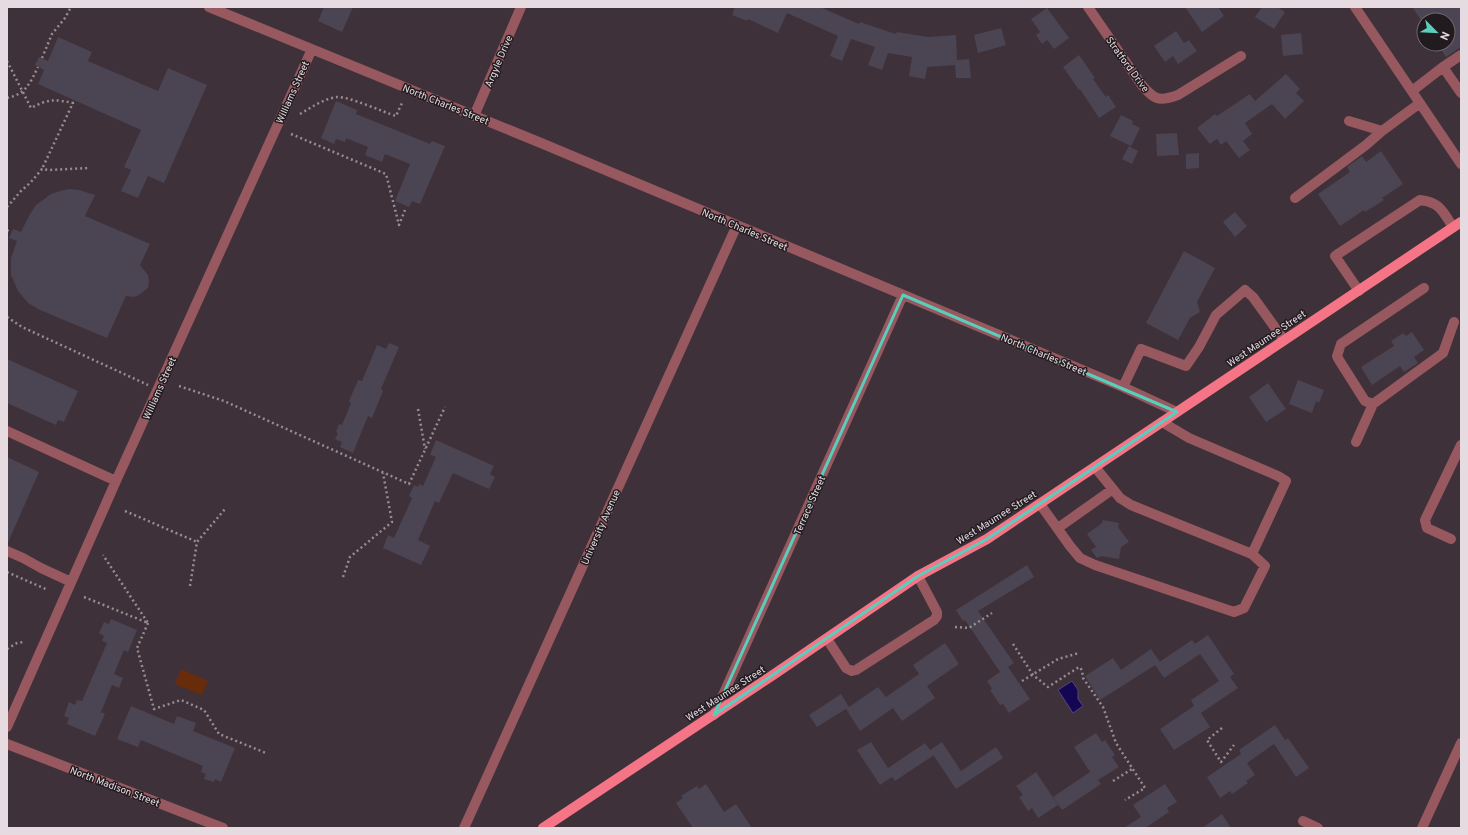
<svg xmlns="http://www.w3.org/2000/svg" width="1468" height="835" font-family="Overpass,sans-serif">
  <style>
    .green { fill: #682c0b }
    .water { fill: #140653; stroke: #53467e }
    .building { fill: #4b4452 }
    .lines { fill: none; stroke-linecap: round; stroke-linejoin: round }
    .path { stroke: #988c93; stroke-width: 2.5; stroke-dasharray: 2 3; stroke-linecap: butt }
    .minor { stroke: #97585f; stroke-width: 10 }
    .major { stroke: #f57587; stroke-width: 10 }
    .marked { fill: none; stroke: #5acebc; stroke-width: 3; stroke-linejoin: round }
    .labels { text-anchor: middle; stroke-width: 3; stroke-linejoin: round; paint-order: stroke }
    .street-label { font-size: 10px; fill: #e5dbe1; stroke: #211b1f }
  </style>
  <rect width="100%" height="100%" fill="#3f3139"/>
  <!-- green -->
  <path class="green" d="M181,669L208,681L202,695L175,684Z"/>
  <!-- water -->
  <path class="water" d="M1072,681L1078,690V699L1083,706L1073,713L1058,690Z"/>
  <!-- building -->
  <path class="building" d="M324,7H353L342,32L318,21Z
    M735,7H820L859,24L860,22L896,34L897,32L928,37L956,35L957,60L969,59L971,78H956L955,65L927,67L925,79L909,76L912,57L888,53L882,70L868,65L875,47L851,39L842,61L830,56L838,36L787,13L778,33L748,19L747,21L732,15Z
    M1185,7H1218L1224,16L1202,32Z
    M1262,7H1277L1285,12L1274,29L1255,17Z
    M1412,7H1461V47L1446,57L1437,44H1448V20H1421Z
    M1047,8L1069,38L1054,49L1047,40L1042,44L1036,35L1040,32L1031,19Z
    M1001,28L1006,45L978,53L974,35Z
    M1176,31L1184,43L1189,40L1197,51L1178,64L1173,56L1165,62L1154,46Z
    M1301,33L1303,54L1283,56L1281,35Z
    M58,37L92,52L88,61L158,91L168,68L207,85L164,183L148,176L138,198L121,191L131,170L124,167L141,130L38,84L44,70L35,65L39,57L48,61Z
    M1079,55L1095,78L1093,79L1106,97L1108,95L1116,107L1099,118L1080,89L1079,90L1063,67Z
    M1286,74L1300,89L1296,93L1304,101L1285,119L1272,104L1245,123L1252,134L1243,141L1250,150L1239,158L1226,141L1221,145L1217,139L1210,144L1197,128L1215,114L1217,116L1250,94L1255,101Z
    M336,101L357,110L356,114L430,144L432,141L445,146L420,204L412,201L409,207L395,201L410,164L385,154L382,162L365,155L368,147L346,138L345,142L336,139L334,144L321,138Z
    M1121,115L1133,121L1132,124L1140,128L1131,146L1110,136Z
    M1177,133L1179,155L1157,156L1156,134Z
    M1129,146L1138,151L1132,164L1122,159Z
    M1381,151L1403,184L1382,198L1384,200L1365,212L1364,210L1340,226L1318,194L1350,172L1347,167L1362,156L1366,162Z
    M1199,153V168L1186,169V154Z
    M69,189L79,190L95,195L85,216L150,244L140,265L148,275L149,281L148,288L139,295L134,297L126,296L107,338L40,310L28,303L18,291L11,275V258L17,241L9,238L13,229L21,232L30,214L36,205L51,194L60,191Z
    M1235,212L1247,226L1235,237L1223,222Z
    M1184,251L1215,268L1197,302L1200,312L1190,318L1178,340L1146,323Z
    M1412,332L1424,350L1414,357L1418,363L1404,372L1400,366L1372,385L1361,367L1394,346L1391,341L1403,333L1406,336Z
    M389,343L399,347L381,389L383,391L372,418L368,416L353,453L340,447L342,442L335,439L338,433L336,432L339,424L342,425L351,403L349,401L358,380L362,381L377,345L386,349Z
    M7,359L78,391L64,422L58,420L56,425L7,403Z
    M1298,380L1324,390L1319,403L1316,401L1312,413L1289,404Z
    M1268,383L1286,409L1266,422L1249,397Z
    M436,440L494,466L490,474L495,477L489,489L453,473L439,503L435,501L418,540L430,546L421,565L383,548L388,535L394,538L412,498L409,496L414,485L418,487L419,484L423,486L436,457L430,455Z
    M7,457L39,472L7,545Z
    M1103,520L1119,523L1118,527L1129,542L1121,547L1119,559L1101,556L1097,558L1091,550L1096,547L1087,534L1102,523Z
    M1027,565L1034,577L978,611L1014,663L1008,667L1030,699L1009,713L1003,704L1000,705L990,690L992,689L987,681L1000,672L965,620L963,621L956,610Z
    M111,619L137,630L128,652L124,650L114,674L123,678L119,688L112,685L101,712L105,714L95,736L67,724L69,718L64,716L69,702L75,705L77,700L82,701L107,643L102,641L104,636L99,633L104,622L109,624Z
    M1208,635L1234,674L1230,677L1238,688L1201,713L1210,727L1174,750L1160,729L1194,706L1191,700L1219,681L1200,654L1164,678L1155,665L1192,640L1195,644Z
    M945,643L959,664L927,686L935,698L902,721L893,708L860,731L846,709L878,687L886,697L919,674L913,665Z
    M1151,649L1160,662L1100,700L1085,676L1113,658L1121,670Z
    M841,694L849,707L817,727L809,715Z
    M131,706L174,724L177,716L196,723L193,731L235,748L221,782L215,779L214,782L204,779L206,774L201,772L203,766L141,740L138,747L117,739Z
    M1275,725L1285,740L1288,738L1309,768L1296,777L1274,744L1247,763L1255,775L1246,781L1248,783L1232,794L1230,791L1220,798L1207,777L1241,754L1239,750Z
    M1096,733L1102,742L1105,740L1115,755L1112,757L1119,767L1098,780L1101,784L1062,810L1053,797L1090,772L1074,747Z
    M871,742L888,768L925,743L934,755L895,781L892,777L880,785L857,750Z
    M942,742L961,771L996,747L1003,758L956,789L930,750Z
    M1036,772L1058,805L1038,818L1032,808L1028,811L1019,797L1023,795L1016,786Z
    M706,784L724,812L736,804L752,828H693L676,803L683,798L681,796L697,786L699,789Z
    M1165,784L1177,802L1167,808L1169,812L1145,828H1124L1141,817L1133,805Z
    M1222,814L1231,828H1202Z"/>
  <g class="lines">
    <!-- path -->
    <path class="path" d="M42,58L52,34L65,18L71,7
      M7,61L31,108C48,99 54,99 73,103L42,169
      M7,98C26,94 30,83 38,67
      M300,114C312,107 323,99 337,97C348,96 383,112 396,116L402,103
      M291,134L386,174L399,225L405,210
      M7,207L21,191L31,182L42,169L49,170L88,168
      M7,230L11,233
      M7,317L22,327L148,385
      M179,386L224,401L409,484L445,407
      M418,409L425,449
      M125,511L197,542
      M7,572L48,590
      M343,577L350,557L392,522L383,473
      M190,586L197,542L225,509
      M84,597L148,623L103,555
      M148,623L137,648L154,709L181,700L204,710L219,734L266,753
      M955,627L969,628L992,613
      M1013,644L1033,675L1048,687L1079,667L1082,670L1083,678L1103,707L1116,743L1145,788L1125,800
      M7,649L17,643L25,642
      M1022,681L1058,659L1079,653
      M1222,728L1207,740L1221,762L1234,745
      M1113,781L1132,769"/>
    <!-- minor -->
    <path class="minor" d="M209,7L541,143L1123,387L1177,412
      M1088,7L1141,84C1154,100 1159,102 1178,95L1241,56
      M1355,7L1461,164
      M1461,55L1443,67L1461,93
      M1412,91L1443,67
      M474,116L521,7
      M1349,121L1382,131L1420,103
      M1295,198L1366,145L1382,131
      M1424,288L1341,344L1337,356L1339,360L1365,401L1373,404L1443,353L1454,322
      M1359,291L1335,256L1420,200C1440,202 1443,212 1453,227
      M1123,387L1141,349L1186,366L1199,347L1216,315L1245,290L1253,297L1284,340
      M7,431L116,481
      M1356,442L1373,404
      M1095,467L1120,498L1131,505L1252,554L1286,481L1278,476L1189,438L1162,422
      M1040,504L1070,546L1080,558L1095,565L1234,612L1244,608L1265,566L1252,554
      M1058,528L1113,489
      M1451,539L1427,528L1425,520L1461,445
      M7,551L23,558L41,568L71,582
      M827,639L846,668L852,671L856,670L934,620L937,616V612L918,576
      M714,715L903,295
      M7,727L116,481L312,49
      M7,744L223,828
      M1303,821L1318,828
      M464,828L737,225
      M1422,828L1461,743"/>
    <!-- major -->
    <path class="major" d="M543,828L773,675L918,576L987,539L1461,222"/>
  </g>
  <!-- marked area -->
  <path class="marked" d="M903,295L1177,412L987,539L918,576L714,715Z"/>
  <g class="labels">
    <!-- street labels -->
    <g class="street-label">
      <text transform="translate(498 61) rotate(-67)" y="4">Argyle Drive</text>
      <text transform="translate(1128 64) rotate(54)" y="4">Stratford Drive</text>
      <text transform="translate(292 92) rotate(-66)" y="4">Williams Street</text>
      <text transform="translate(446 104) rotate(22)" y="4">North Charles Street</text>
      <text transform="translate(745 229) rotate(23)" y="4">North Charles Street</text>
      <text transform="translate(1266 338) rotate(-34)" y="4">West Maumee Street</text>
      <text transform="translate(1044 354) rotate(23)" y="4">North Charles Street</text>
      <text transform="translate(159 388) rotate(-66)" y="4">Williams Street</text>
      <text transform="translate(809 505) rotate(-66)" y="4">Terrace Street</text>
      <text transform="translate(996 517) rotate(-32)" y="4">West Maumee Street</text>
      <text transform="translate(600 527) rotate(-66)" y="4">University Avenue</text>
      <text transform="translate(725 693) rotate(-33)" y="4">West Maumee Street</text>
      <text transform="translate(115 786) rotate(21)" y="4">North Madison Street</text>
    </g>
  </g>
  <!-- border -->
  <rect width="1468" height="835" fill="none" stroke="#e5dbe1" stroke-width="16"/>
  <!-- north arrow -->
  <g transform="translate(1436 32) rotate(114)"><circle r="19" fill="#211b1f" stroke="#6f686d"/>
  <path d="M0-3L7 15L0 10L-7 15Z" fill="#5acebc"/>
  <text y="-6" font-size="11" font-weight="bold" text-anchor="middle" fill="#e5dbe1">N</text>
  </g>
</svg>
